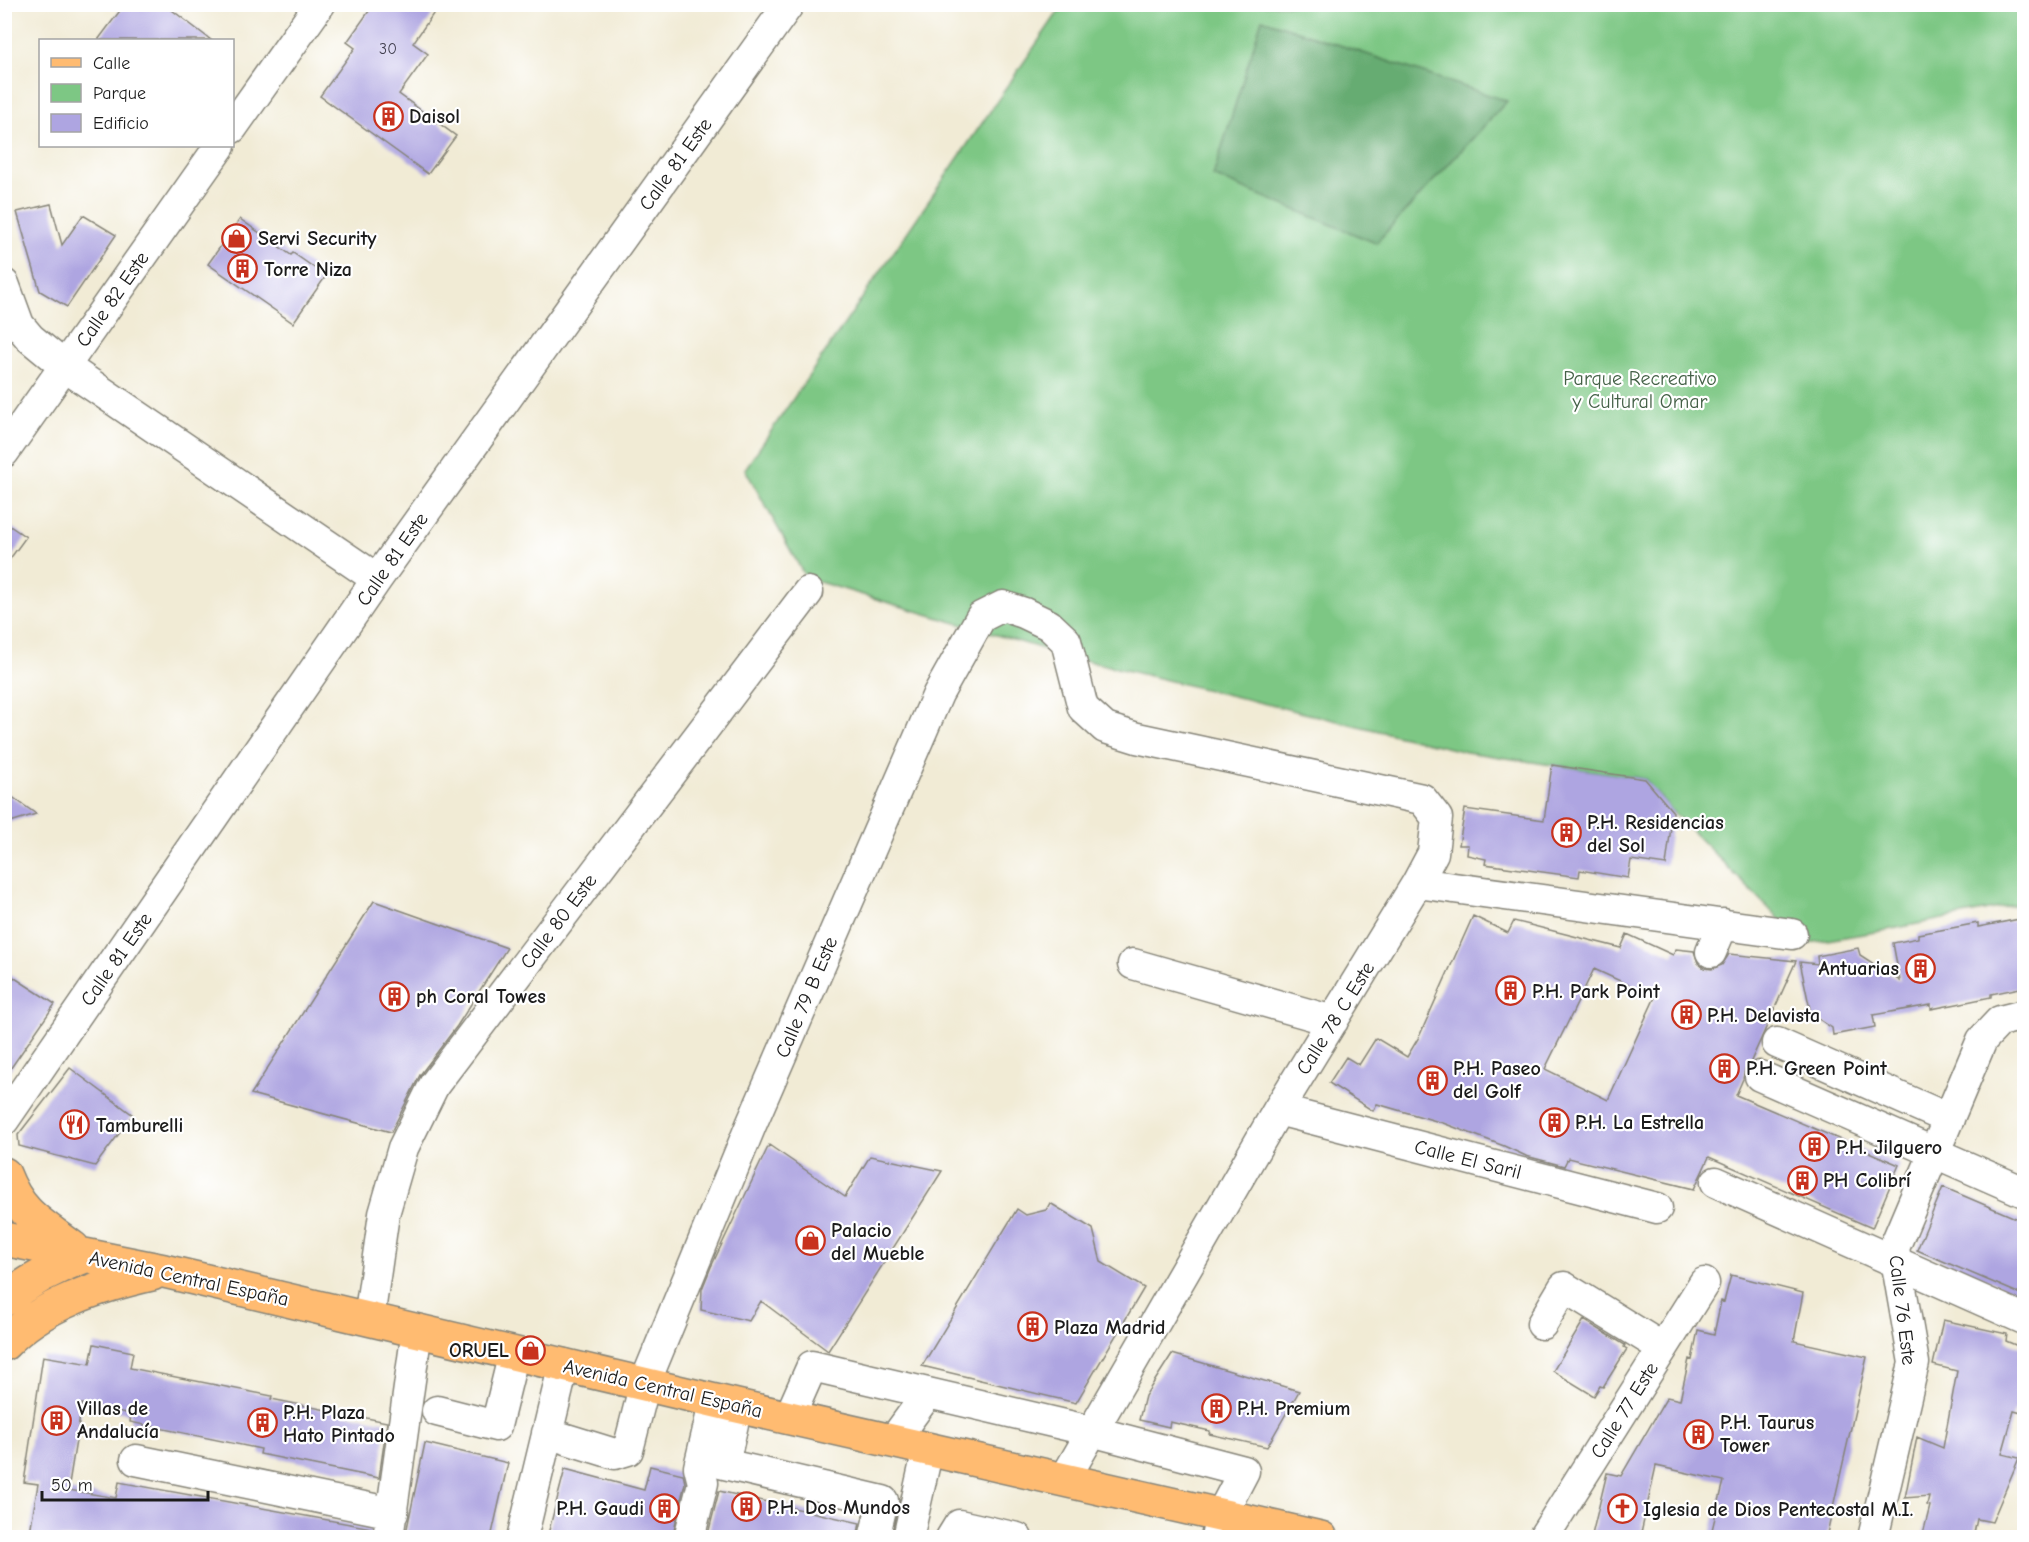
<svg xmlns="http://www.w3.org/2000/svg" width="2029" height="1542" font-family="'Comic Neue',sans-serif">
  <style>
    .green { fill: #7dc784; stroke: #4c7250; stroke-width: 1.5 }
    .forest { fill: #66ac72; stroke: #416447; stroke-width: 1.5 }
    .building { fill: #aea5e1; fill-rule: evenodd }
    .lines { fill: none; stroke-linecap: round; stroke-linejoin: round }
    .minor-casing { stroke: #868478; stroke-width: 33 }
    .major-casing { stroke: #868478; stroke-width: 36 }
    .minor { stroke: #fff; stroke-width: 30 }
    .major { stroke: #ffbb71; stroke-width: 33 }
    .labels { text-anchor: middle; stroke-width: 4.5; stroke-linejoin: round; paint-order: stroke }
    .number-label { font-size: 16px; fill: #403e4d }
    .poi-label { font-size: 20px; font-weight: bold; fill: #1c1c1c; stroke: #fff; text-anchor: start }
    .street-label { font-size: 20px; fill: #1c1c1c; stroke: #fff }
    .park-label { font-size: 20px; fill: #436046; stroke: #fff }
  </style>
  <rect width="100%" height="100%" fill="#fff"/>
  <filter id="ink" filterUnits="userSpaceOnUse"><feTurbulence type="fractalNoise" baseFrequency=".0167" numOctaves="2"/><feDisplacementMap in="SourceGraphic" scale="12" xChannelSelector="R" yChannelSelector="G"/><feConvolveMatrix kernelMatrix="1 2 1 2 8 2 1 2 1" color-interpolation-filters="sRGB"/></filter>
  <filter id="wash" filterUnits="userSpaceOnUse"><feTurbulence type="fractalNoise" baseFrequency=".008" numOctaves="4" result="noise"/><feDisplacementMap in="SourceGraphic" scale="24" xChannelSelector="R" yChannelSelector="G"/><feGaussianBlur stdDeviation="1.35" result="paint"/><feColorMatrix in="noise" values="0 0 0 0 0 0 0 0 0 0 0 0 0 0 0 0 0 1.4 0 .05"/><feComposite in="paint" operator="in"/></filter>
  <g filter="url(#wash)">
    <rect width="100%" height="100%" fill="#f1ebd5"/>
    <!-- green -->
    <path class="green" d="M1063,5H2024V903L1887,930L1804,944L1673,812L1645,779L1466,752L1067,656L806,578L745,469Z"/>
    <!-- forest -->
    <path class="forest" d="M1262,19L1507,101L1376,243L1213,176Z"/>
    <g id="blocks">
      <!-- building -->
      <path class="building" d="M125,4H164L211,40H98Z
        M374,4H440L413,43L428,54L399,94L456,136L428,174L320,96L355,48L347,42Z
        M51,204L62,245L83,215L116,235L67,307L40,291L17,212Z
        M240,219L291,255L293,253L326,276L293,323L208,264Z
        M4,522L26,537L4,567Z
        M1552,765L1645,779L1673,812L1666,865L1631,860L1628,878L1580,870L1579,877L1485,864L1486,859L1467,855L1468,845H1459L1465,809L1544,820Z
        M4,791L36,814L4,824Z
        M374,901L507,948L457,1026L420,1075L391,1132L251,1094Z
        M1473,916L1508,933L1514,921L1621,948L1627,934L1673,955L1676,949L1694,951L1698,963L1704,968L1712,969L1722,965L1729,954L1796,961L1751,1061L1745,1069L1743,1079L1736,1095L1899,1165L1872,1228L1709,1157L1694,1189L1568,1158L1564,1166L1526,1156L1504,1146L1443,1123L1377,1104L1373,1111L1329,1083L1346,1057L1359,1065L1376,1038L1407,1057L1419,1037ZM1594,969L1655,997L1608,1100L1545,1069Z
        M2025,918V987L1991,994V997L1957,1004L1931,1009V1005L1873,1015L1875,1027L1833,1035L1832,1028L1817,1018L1812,1019L1800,962L1818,964L1817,956L1858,948L1860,955L1900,981L1893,943L1918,938V934L1952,928L1978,923V927Z
        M4,971L55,1004L4,1078Z
        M70,1068L133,1115L95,1166L19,1146L18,1135Z
        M769,1145L845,1197L870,1156L942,1171L828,1351L761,1301L749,1321L701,1310L702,1289L711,1267Z
        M1943,1187L2025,1222V1296L1917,1250Z
        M1050,1203L1093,1229L1101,1262L1144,1288L1076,1403L922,1366L1017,1209L1026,1215L1046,1210Z
        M1731,1275L1803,1293L1794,1341L1867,1357L1826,1538H1710L1724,1481L1656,1466L1640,1538H1602L1592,1535L1607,1473L1621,1476L1667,1397L1680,1400L1689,1359L1692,1360L1698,1330L1714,1334L1721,1301L1724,1302Z
        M1584,1320L1625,1345L1624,1347L1627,1349L1603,1387L1600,1386L1594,1396L1553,1371Z
        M1943,1320L2007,1334L2006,1341L2025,1349V1414L2014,1411L2002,1454L2019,1458L1992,1522L1977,1519L1973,1538H1922L1930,1506L1927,1505L1929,1496L1905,1498L1917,1437L1943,1448L1957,1371L1933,1365Z
        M94,1344L133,1352L130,1368L272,1396L271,1399L387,1422L379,1478L260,1454L261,1449L130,1422L131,1414L82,1404L68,1490L116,1498L119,1482L372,1528L371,1538H29L38,1484L24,1482L43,1356L90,1364Z
        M1172,1354L1299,1391L1267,1447L1209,1434L1210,1431L1170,1422L1169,1427L1139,1420L1145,1396Z
        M425,1443L508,1463L491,1538H425L406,1533Z
        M650,1466L683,1474L685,1483L672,1538H547L565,1469L644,1490Z
        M719,1491L860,1523L857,1538H707Z"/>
    </g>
  </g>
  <g filter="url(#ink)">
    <use href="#blocks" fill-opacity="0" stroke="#868478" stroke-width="1.5"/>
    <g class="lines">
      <defs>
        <path id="minor" d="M232,128L320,4
          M4,284L19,325L30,338L64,366L377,579
          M4,452L220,146
          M1417,883L1792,934
          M1711,952L1723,924
          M1133,964L1333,1021
          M1777,1043L1949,1119
          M1760,1076L2024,1192
          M1278,1110L1657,1208
          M4,1120L377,579L789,4
          M1716,1182L2024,1319
          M369,1319L384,1214L403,1148L434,1085L808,592
          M1542,1324L1564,1287L1663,1348
          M737,1406L724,1464L883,1501L874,1538
          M437,1411L496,1426L514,1353
          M789,1418L812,1366L1091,1431L1244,1471L1221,1515L1216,1538
          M547,1433L615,1454L628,1450L645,1383L751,1125L938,694L981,617L1003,606L1024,613L1049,625L1066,641L1083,708L1105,728L1137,738L1422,799L1437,818L1433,853L1417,883L1278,1110L1064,1480
          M893,1441L928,1393
          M136,1460L393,1513
          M388,1538L417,1330
          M522,1538L564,1364
          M689,1538L703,1483L699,1467L715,1400
          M908,1538L928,1449
          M951,1538L959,1525L1017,1538
          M1543,1538L1704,1283
          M1873,1538L1914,1363L1894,1248L1982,1040L2000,1021L2024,1015"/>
        <path id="major" d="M4,1174C20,1215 40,1223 73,1248
          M4,1239L164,1271L737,1406L1321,1538
          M4,1300C30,1280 55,1267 85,1256
          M4,1344C42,1304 99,1286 152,1274"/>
      </defs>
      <!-- minor casing -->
      <use href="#minor" class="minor-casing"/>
      <!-- major casing -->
      <use href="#major" class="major-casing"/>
      <!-- minor -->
      <use href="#minor" class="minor"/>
      <!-- major -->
      <use href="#major" class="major"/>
    </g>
  </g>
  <!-- icons -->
  <defs>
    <symbol id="building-ring" viewBox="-11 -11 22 22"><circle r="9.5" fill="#fff" stroke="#c8321e" stroke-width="1.5"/><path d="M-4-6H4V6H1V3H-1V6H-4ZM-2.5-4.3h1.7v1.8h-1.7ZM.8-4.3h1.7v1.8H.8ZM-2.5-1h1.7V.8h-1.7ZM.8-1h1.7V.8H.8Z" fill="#c8321e"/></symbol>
    <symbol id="shop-ring" viewBox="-11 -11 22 22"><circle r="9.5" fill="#fff" stroke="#c8321e" stroke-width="1.5"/><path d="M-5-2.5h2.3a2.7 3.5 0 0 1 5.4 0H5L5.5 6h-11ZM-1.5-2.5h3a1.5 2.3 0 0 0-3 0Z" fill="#c8321e"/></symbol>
    <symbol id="restaurant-ring" viewBox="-11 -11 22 22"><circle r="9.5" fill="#fff" stroke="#c8321e" stroke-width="1.5"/><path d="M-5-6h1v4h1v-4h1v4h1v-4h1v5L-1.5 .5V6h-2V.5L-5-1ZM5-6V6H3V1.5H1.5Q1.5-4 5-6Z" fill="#c8321e"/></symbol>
    <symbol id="church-ring" viewBox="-11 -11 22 22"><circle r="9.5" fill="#fff" stroke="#c8321e" stroke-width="1.5"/><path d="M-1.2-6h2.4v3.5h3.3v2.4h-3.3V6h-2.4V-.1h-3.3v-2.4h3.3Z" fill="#c8321e"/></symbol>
  </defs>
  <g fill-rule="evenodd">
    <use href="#building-ring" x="372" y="100" width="33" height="33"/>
    <use href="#shop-ring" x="220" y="222" width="33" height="33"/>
    <use href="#building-ring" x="226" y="252" width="33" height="33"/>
    <use href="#building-ring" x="1550" y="816" width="33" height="33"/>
    <use href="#building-ring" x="1904" y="952" width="33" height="33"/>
    <use href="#building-ring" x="1494" y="974" width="33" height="33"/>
    <use href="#building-ring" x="378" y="980" width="33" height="33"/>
    <use href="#building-ring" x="1670" y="998" width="33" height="33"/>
    <use href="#building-ring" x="1708" y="1052" width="33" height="33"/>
    <use href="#building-ring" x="1416" y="1064" width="33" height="33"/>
    <use href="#building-ring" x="1538" y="1106" width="33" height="33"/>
    <use href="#restaurant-ring" x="58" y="1108" width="33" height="33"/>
    <use href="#building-ring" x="1798" y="1130" width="33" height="33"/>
    <use href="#building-ring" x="1786" y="1164" width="33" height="33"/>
    <use href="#shop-ring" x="794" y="1224" width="33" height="33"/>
    <use href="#building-ring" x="1016" y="1310" width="33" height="33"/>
    <use href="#shop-ring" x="514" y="1334" width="33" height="33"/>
    <use href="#building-ring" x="1200" y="1392" width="33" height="33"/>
    <use href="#building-ring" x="40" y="1404" width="33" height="33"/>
    <use href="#building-ring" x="246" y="1406" width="33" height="33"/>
    <use href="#building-ring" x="1682" y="1418" width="33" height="33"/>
    <use href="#building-ring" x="730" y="1490" width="33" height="33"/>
    <use href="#building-ring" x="648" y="1492" width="33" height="33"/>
    <use href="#church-ring" x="1606" y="1492" width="33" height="33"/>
  </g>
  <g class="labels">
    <!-- number labels -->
    <g class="number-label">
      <text x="388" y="54">30</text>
    </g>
    <!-- poi labels -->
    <g class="poi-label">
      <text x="409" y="123">Daisol</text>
      <text x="258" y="245">Servi Security</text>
      <text x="264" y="276">Torre Niza</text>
      <text x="1587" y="829">P.H. Residencias<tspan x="1587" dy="23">del Sol</tspan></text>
      <text x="1899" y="975" text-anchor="end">Antuarias</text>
      <text x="1532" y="998">P.H. Park Point</text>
      <text x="416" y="1003">ph Coral Towes</text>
      <text x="1707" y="1022">P.H. Delavista</text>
      <text x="1453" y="1075">P.H. Paseo<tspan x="1453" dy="23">del Golf</tspan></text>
      <text x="1746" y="1075">P.H. Green Point</text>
      <text x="1575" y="1129">P.H. La Estrella</text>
      <text x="96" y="1132">Tamburelli</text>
      <text x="1836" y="1154">P.H. Jilguero</text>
      <text x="1823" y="1187">PH Colibrí</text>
      <text x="831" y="1237">Palacio<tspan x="831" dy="23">del Mueble</tspan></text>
      <text x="1054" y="1334">Plaza Madrid</text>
      <text x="509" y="1357" text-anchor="end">ORUEL</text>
      <text x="77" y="1415">Villas de<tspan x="77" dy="23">Andalucía</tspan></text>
      <text x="1237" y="1415">P.H. Premium</text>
      <text x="283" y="1419">P.H. Plaza<tspan x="283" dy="23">Hato Pintado</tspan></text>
      <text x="1720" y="1429">P.H. Taurus<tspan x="1720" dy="23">Tower</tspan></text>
      <text x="767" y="1514">P.H. Dos Mundos</text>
      <text x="644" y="1515" text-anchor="end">P.H. Gaudi</text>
      <text x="1643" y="1516">Iglesia de Dios Pentecostal M.I.</text>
    </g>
    <!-- street labels -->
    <g class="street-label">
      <text transform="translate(675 164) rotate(-54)" y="7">Calle 81 Este</text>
      <text transform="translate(112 299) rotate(-55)" y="7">Calle 82 Este</text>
      <text transform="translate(392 559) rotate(-55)" y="7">Calle 81 Este</text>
      <text transform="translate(558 921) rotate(-53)" y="7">Calle 80 Este</text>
      <text transform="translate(116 959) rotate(-55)" y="7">Calle 81 Este</text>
      <text transform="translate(806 997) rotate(-67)" y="7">Calle 79 B Este</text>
      <text transform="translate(1335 1018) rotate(-58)" y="7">Calle 78 C Este</text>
      <text transform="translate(1468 1159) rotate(14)" y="7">Calle El Saril</text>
      <text transform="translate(189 1278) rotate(12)" y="7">Avenida Central España</text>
      <text transform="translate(1903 1310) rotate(83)" y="7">Calle 76 Este</text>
      <text transform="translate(663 1388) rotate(13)" y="7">Avenida Central España</text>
      <text transform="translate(1624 1410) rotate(-58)" y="7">Calle 77 Este</text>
    </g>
    <!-- park labels -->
    <g class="park-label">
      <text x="1640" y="385">Parque Recreativo<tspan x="1640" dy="23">y Cultural Omar</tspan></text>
    </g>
  </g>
  <!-- margin -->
  <rect width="2029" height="1542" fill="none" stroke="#fff" stroke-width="24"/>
  <!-- legend -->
  <rect x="39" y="39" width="195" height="108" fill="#ffffff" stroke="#a4a4a4" stroke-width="1.5"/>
  <rect x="51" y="58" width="30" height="9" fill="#ffbb71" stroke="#a4a4a4" stroke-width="1.5"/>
  <text x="93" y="69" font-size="18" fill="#1c1c1c">Calle</text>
  <rect x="51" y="84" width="30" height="18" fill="#7dc784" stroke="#a4a4a4" stroke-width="1.5"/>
  <text x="93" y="99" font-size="18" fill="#1c1c1c">Parque</text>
  <rect x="51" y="114" width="30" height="18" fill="#aea5e1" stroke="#a4a4a4" stroke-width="1.5"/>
  <text x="93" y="129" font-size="18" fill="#1c1c1c">Edificio</text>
  <!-- scale -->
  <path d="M42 1491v9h166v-9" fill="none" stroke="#1c1c1c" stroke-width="3"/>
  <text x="51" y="1491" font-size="18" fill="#1c1c1c" stroke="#ffffff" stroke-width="4.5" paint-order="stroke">50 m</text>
</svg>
